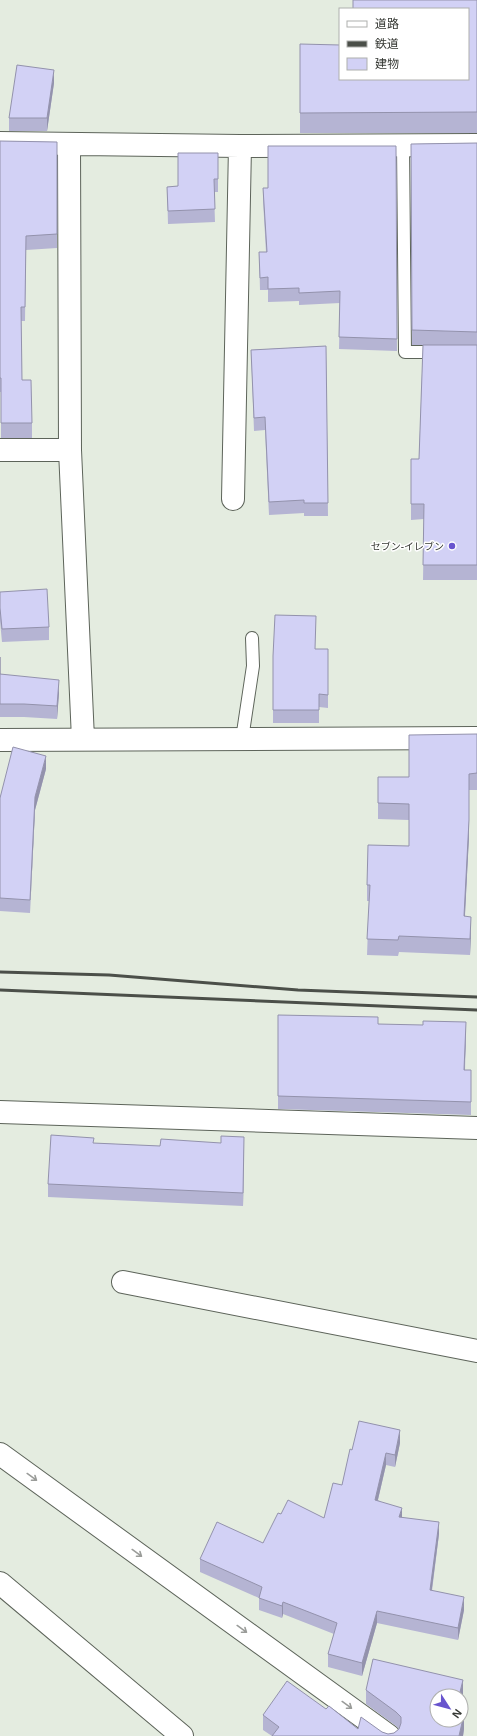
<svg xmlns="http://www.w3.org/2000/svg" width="477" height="1736" font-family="Helvetica,'Noto Sans JP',sans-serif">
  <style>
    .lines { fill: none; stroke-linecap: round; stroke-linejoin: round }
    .service-casing { stroke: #5d645a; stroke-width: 14 }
    .minor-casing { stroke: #5d645a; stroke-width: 24 }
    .service { stroke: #fff; stroke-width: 12 }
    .minor { stroke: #fff; stroke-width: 22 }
    .rail { stroke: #4b4f49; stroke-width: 3 }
    .wall { fill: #b5b4d3 }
    .shaded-wall { fill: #9392ac }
    .building { fill: #d2d1f5; stroke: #9392ac }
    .oneway { stroke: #9a9c99 }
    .poi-dot { fill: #6854ce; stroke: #fff; stroke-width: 1.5 }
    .labels { text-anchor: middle; stroke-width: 3; stroke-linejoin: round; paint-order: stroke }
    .poi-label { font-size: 10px; fill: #353833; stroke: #fff; text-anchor: end }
  </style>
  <rect width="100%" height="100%" fill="#e4ece0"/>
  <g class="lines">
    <defs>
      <path id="service" d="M403,146L405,352H437
        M242,739L253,666L252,638"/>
      <path id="minor" d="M0,143L240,146L477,145
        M69,144L70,450L83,739
        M0,450H70
        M233,499L240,146
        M0,740L477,738
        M0,1112L477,1128
        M123,1282L477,1351
        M0,1454L389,1736
        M0,1583L182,1736"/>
    </defs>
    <!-- service casing -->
    <use href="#service" class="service-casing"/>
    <!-- minor casing -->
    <use href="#minor" class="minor-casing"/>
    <!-- service -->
    <use href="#service" class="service"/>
    <!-- minor -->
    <use href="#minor" class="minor"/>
    <!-- rail -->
    <path class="rail" d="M0,972L109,975L298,990L477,997
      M0,990L477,1010"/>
  </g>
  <!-- wall -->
  <path class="wall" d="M477,0V133H300V44L468,79Z
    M54,83L47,131H9V118Z
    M0,141L57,142V248L26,250L25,321H21L22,380L32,423V438H1V392H0Z
    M477,143V580H423L424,519L411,520V459H419L423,345H412L411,144Z
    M396,146L397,351L339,349L340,303L299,305V301L268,302V290H260L259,252H266L263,200V188H268Z
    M218,153V192H214L215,222L168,224L167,187L178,186Z
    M326,346L328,516H304V513L269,515L265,430L254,431L251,350Z
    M0,592L49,627V640L2,642L0,621Z
    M315,649H328V708L319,707V723H273V656Z
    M0,657V674L59,693L57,719L24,717H0Z
    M477,734V790H469V836L465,916L471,933L470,955L399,952L398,956L367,955L369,901H367V885L409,846V820L378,819V777H409Z
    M46,769L35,810L30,913L0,911V798Z
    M278,1015L378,1024L466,1035L465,1070H471V1115L278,1109Z
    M94,1143L244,1150L243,1206L48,1197V1184Z
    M400,1443L395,1467L386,1465L378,1500L402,1517L439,1534L432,1591L464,1610L458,1640L377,1623L362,1676L328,1667V1654L334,1634L283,1614L282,1618L259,1610V1598L200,1572V1559L263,1543L281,1514L324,1518L342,1485L352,1450Z
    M366,1690L463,1694L437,1696L464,1729L463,1736H272L263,1730V1715L326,1709L358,1729L382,1732L388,1734L394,1733L399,1729L396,1726L366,1704Z"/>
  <!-- shaded-wall -->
  <path class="shaded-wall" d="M54,70V83L47,131V118Z
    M59,680V693L57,719V706Z
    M46,756V769L35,810L30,913L35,797Z
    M469,774V836L464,932V916Z
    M471,917V933L470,955V939Z
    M466,1022V1035L464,1083V1070Z
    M244,1137V1150L243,1206V1193Z
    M400,1430V1443L395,1467V1455Z
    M386,1453V1465L375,1512V1500Z
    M402,1508V1520L399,1517Z
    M439,1522V1534L430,1603V1590Z
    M464,1597V1610L458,1640V1628Z
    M283,1602V1614L282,1618V1606Z
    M377,1611V1623L362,1676V1663Z
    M463,1680V1694L461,1701V1696H459Z
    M464,1714V1729L463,1736H459Z"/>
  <!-- building -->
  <path class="building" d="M353,0H477V112L300,113V44L340,45V79H468V9H353Z
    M17,65L54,70L47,118H9Z
    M0,141L57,142V234L26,236L25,307H21L22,380H31L32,423H1V378H0Z
    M477,143V332L412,330L411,144Z
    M268,146H396L397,339L339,337L340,291L299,293V288L268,289V277L260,278L259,252H267L263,188H268Z
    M178,153H218V179H214L215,209L168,211L167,187L178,186Z
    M423,345H477V565H423L424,504H411V459H419Z
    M326,346L328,503H304V500L269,502L265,417L254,418L251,350Z
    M47,589L49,627L2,629L0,608V592Z
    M275,615L316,616L315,649H328V695L319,694V710H273V656Z
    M0,657V674L59,680L57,706L24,704H0Z
    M477,734V773L469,774V820L464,916L471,917L470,939L399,936L398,940L367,939L370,885H367L368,845L409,846V804L378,803V777H409V735Z
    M13,747L46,756L35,797L30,900L0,898V798Z
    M278,1015L378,1017V1024L423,1025V1021L466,1022L464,1070H471V1102L278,1096Z
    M51,1135L94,1138L93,1143L160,1146L161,1139L221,1143V1136L244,1137L243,1193L48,1184Z
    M359,1421L400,1430L395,1455L386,1453L375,1500L402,1508L399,1517L439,1522L430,1590L464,1597L458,1628L377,1611L362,1663L328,1654L337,1623L283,1602L282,1606L259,1598L262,1587L200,1559L217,1522L263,1543L278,1513L281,1514L288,1500L324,1518L333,1483L342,1485L350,1449L352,1450Z
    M373,1659L463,1680L459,1696H437V1720H461V1714H464L459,1736H272L279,1727L263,1715L287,1681L326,1709L329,1706L358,1729L361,1717L382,1732L388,1734L394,1733L399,1729L401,1723V1717L396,1712L366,1690Z"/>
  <!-- one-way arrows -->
  <defs><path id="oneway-shaft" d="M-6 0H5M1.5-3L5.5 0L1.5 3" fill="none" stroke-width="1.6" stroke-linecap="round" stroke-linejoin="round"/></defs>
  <g class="oneway">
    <use href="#oneway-shaft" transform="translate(32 1477) rotate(36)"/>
    <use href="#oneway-shaft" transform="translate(137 1553) rotate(36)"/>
    <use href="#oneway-shaft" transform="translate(242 1629) rotate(36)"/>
    <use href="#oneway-shaft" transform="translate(347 1705) rotate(36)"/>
  </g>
  <!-- markers -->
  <circle class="poi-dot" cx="452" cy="546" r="4"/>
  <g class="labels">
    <!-- poi labels -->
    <g class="poi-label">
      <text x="444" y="550">セブン-イレブン</text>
    </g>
  </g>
  <!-- legend -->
  <rect x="339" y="8" width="130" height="72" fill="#ffffff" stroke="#aeafad"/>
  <rect x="347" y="21" width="20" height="6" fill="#ffffff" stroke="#aeafad"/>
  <text x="375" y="28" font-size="12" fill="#353833">道路</text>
  <rect x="347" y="41" width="20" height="6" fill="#4b4f49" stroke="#aeafad"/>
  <text x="375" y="48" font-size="12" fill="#353833">鉄道</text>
  <rect x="347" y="58" width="20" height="12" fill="#d2d1f5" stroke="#aeafad"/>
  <text x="375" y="68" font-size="12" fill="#353833">建物</text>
  <!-- north arrow -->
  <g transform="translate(449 1708) rotate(126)"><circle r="19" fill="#ffffff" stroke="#aeafad"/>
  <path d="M0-3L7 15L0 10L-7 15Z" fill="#6854ce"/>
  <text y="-6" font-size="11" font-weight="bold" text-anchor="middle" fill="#353833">N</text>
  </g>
</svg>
